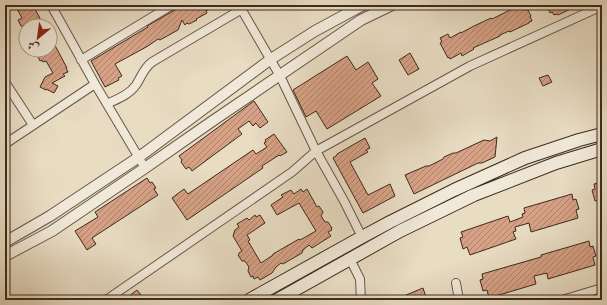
<svg xmlns="http://www.w3.org/2000/svg" width="607" height="305" font-family="'IM FELL French Canon',Amiri,serif">
  <style>
    .building { fill: url(#building-hatch); stroke: #3d2a1c }
    .lines { fill: none; stroke-linecap: round; stroke-linejoin: round }
    .minor-casing { stroke: #685646; stroke-width: 10 }
    .tertiary-casing { stroke: #685646; stroke-width: 12 }
    .secondary-casing { stroke: #3d2a1c; stroke-width: 14 }
    .minor { stroke: #f0e8d8; stroke-width: 8 }
    .tertiary { stroke: #f0e8d8; stroke-width: 10 }
    .secondary { stroke: #f0e8d8; stroke-width: 12 }
  </style>
  <defs>
    <pattern id="building-hatch" width="6" height="6" patternUnits="userSpaceOnUse"><rect width="6" height="6" fill="#d6a185"/><path d="M-1 1l2-2M0 6l6-6M5 7l2-2" fill="none" stroke="#af836c"/></pattern>
  </defs>
  <rect width="100%" height="100%" fill="#e8dcc3"/>
  <filter id="stains"><feTurbulence type="fractalNoise" baseFrequency=".005" numOctaves="4"/><feColorMatrix values="0 0 0 0 .2 0 0 0 0 .09 0 0 0 0 .02 0 0 0 .5 -.17"/></filter>
  <radialGradient id="worn" r=".72"><stop offset=".6" stop-color="#630" stop-opacity="0"/><stop offset="1" stop-color="#630" stop-opacity=".3"/></radialGradient>
  <!-- building -->
  <path class="building" d="M15,5H29L32,10L35,9L44,26H21L18,20L22,18Z
    M180,5H218L206,11L207,13L196,19L197,20L189,24L187,23L185,25L182,20L178,30L160,40L158,39L148,46L115,64L122,76L118,78L119,80L105,87L91,61L148,27L147,26L175,10L177,7Z
    M520,5L522,6L524,5L526,10H528L531,16H530L532,21L529,22V23L510,32L509,31L500,35V36L473,48L474,49L462,56L461,53L450,59L449,57L448,58L440,43L442,42L440,38L448,34L450,38L461,32V33L474,26L491,18L492,19Z
    M546,5H579L558,15L557,14L554,15L552,12L550,13Z
    M50,36L67,68H66L68,72L63,74L65,76L52,83L58,86L54,93L46,89V90L40,87L45,77L53,73L46,61L43,62L42,60L40,61L35,50H50Z
    M410,53L419,69L408,75L399,60Z
    M347,56L356,70L368,62L378,79L372,83L381,96L327,129L316,111L306,117L293,90Z
    M548,75L552,82L543,86L539,78Z
    M254,101L268,122L260,128L256,123L253,126L249,121L238,129L242,134L192,171L189,167L186,169L181,162L182,160L179,156Z
    M274,134L287,152L280,156L279,155L262,166L263,168L187,220L172,198L184,189L188,194L253,150L256,154L267,147L264,143L266,142L265,140Z
    M497,137L495,157L482,163H478L414,194L405,175L426,166H429L443,159L444,157L453,153H456L484,140L490,141Z
    M365,138L370,148L366,150L368,152L350,162L368,195L390,184L395,196L363,213L333,158L337,155V154Z
    M147,178L150,183L152,182L156,188L154,189L158,195L92,238L96,244L87,250L75,231L98,217L95,212Z
    M602,182V205H600L599,200L595,201L592,190L595,189L594,184Z
    M301,189L303,192L307,189L317,207L319,206L323,212L321,216L325,222H328L332,228L331,229L332,230L328,232L331,236L312,248L309,245L303,250L302,253L283,264L281,263L276,267L272,273L260,280L258,277L254,279L253,276L251,277L248,271L249,267L245,261H242L238,255L239,254V253L242,251L233,236L235,230L239,227L237,224L247,218L249,220L255,215L256,217L260,215L265,223L247,235L250,240L248,241L261,263L273,255V254L299,239L300,240L316,231L299,203L277,215L271,205L283,197L281,195L291,190L294,194Z
    M572,194L573,200L576,199L579,209L576,210L578,218L531,232L529,223L515,227L516,231L513,232L516,239L470,255L467,247L463,249L460,238L463,237L461,232L508,216L510,222L523,217L522,214L525,213L524,208Z
    M589,241L590,247L593,246L596,256L593,257L595,265L548,279L547,273L534,276L536,284L489,298L487,290L483,291L480,280L483,279L482,274L541,257V255Z
    M423,288L427,300H394Z
    M137,290L142,296L136,300H124Z"/>
  <g class="lines">
    <defs>
      <path id="minor" d="M239,5L280,76L316,151L344,201L362,237
        M81,60L172,5
        M5,82L33,125
        M95,84L145,168
        M107,104C117,99 129,95 136,85C142,76 143,69 152,62L242,9
        M5,144L95,84L51,5
        M350,259L360,279L361,300
        M456,283L459,300
        M106,300L292,172L316,151L470,66L602,6
        M562,300L602,288"/>
      <path id="tertiary" d="M5,242L50,216L139,157L271,59L315,31L363,5
        M5,256L52,231L145,168L214,120L361,20L392,5"/>
      <path id="secondary" d="M249,300L362,237L390,222L454,190L525,158L579,140L602,134
        M277,300L400,231L474,195L556,163L602,149"/>
    </defs>
    <!-- minor casing -->
    <use href="#minor" class="minor-casing"/>
    <!-- tertiary casing -->
    <use href="#tertiary" class="tertiary-casing"/>
    <!-- secondary casing -->
    <use href="#secondary" class="secondary-casing"/>
    <!-- minor -->
    <use href="#minor" class="minor"/>
    <!-- tertiary -->
    <use href="#tertiary" class="tertiary"/>
    <!-- secondary -->
    <use href="#secondary" class="secondary"/>
  </g>
  <!-- margin -->
  <rect width="607" height="305" fill="none" stroke="#e8dcc3" stroke-width="20"/>
  <rect x="6" y="6" width="595" height="293" fill="none" stroke="#3d2a1c" stroke-width="2"/>
  <rect x="10" y="10" width="587" height="285" fill="none" stroke="#3d2a1c"/>
  <!-- north arrow -->
  <g transform="translate(38 38) rotate(209)"><circle r="19" fill="#f0e8d8" stroke="#a89c8d"/>
  <path d="M0-3L7 15L0 10L-7 15Z" fill="#8f2418"/>
  <text y="-6" font-size="11" font-weight="bold" text-anchor="middle" fill="#3d2a1c">ش</text>
  </g>
  <rect width="100%" height="100%" filter="url(#stains)"/>
  <rect width="100%" height="100%" fill="url(#worn)"/>
</svg>
